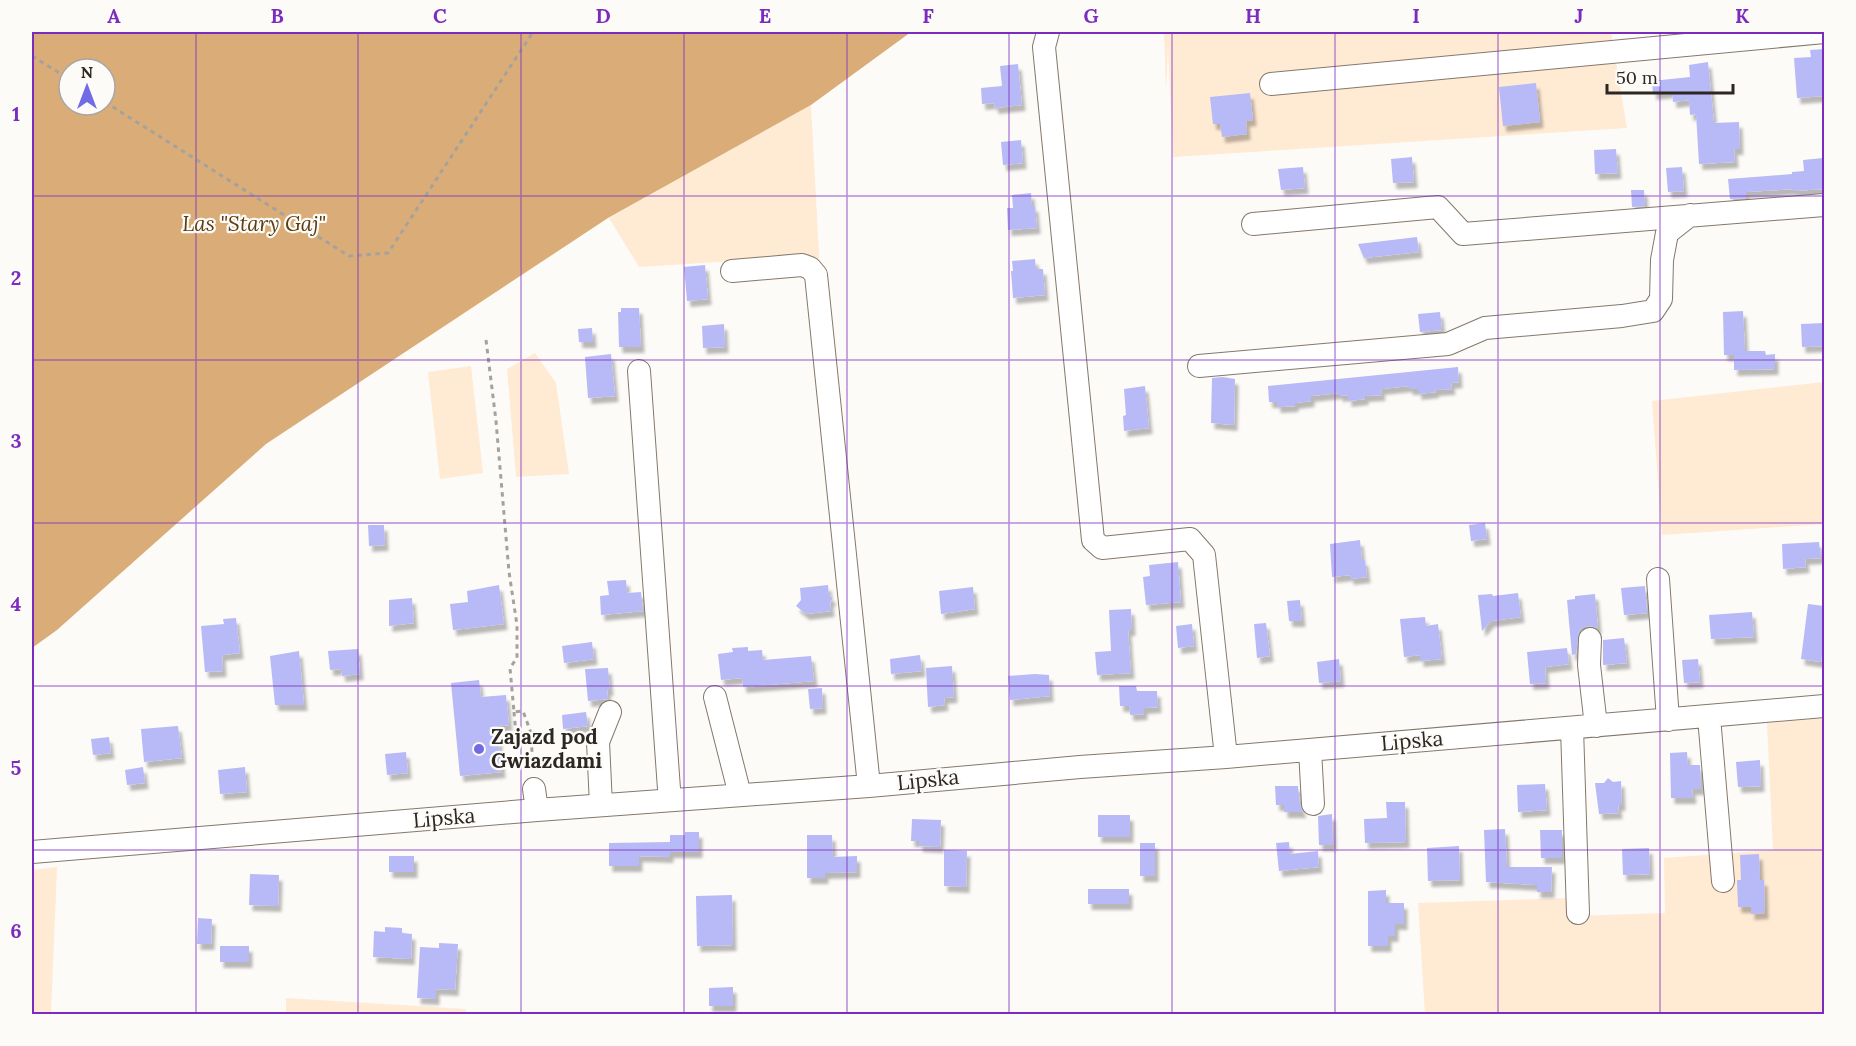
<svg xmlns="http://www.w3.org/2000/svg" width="1856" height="1046" font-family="Lora,serif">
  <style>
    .green { fill: #ffead3 }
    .forest { fill: #daad78; fill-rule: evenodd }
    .building { fill: #b7baf7; filter: url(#shadow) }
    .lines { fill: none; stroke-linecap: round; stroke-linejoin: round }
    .minor-casing { stroke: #84786c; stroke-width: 24 }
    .path { stroke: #a5a29e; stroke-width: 3; stroke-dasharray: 4.5 4.5; stroke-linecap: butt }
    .minor { stroke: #fff; stroke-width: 22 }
    .grid { fill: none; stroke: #7b2cbf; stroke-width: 1.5; stroke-opacity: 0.55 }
    .poi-dot { fill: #736be6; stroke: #fdfbf8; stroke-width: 2 }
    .labels { text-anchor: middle; stroke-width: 4.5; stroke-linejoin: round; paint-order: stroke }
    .park-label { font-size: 21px; font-style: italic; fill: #5b3c13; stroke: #fdfbf8 }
    .poi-label { font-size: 21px; font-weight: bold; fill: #2c2722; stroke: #fdfbf8; text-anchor: start }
    .street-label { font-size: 21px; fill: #2c2722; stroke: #fdfbf8 }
    .neatline { fill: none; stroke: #7b2cbf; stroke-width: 2 }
    .grid-label { font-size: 20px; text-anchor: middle; font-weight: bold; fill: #7b2cbf }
  </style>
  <defs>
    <filter id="shadow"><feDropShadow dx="3.5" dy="6" stdDeviation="1.5" flood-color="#0004"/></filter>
  </defs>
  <rect width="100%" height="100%" fill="#fdfbf8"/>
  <!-- green -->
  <path class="green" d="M1164,32H1611L1627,128L1173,157L1168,48L1166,90Z
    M811,105L820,272L735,261L639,267L609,218Z
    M535,353L556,383L569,474L516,477L507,369Z
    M471,366L483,473L440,479L428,372Z
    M1824,382V524L1662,535L1652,401Z
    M1824,718V1014H1425L1418,903L1573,898L1574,916L1665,913L1664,858L1773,850L1767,723Z
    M57,867L51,1014H32V870Z
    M286,998L466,1009L465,1014H286Z"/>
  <!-- forest -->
  <path class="forest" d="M32,32H911L811,105L608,218L266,444L57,630L32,648ZM69,69H105V105H69Z"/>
  <!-- building -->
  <path class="building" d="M1824,49V96L1797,98L1794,58L1811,57L1810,50Z
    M1708,62L1714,123L1739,122L1740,149H1734L1735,162L1699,164L1696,114L1690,115L1689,100L1673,102L1672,92L1653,94L1652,81L1690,77L1689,65Z
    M1018,64L1022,105L995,108L994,103L982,104L981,88L1002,86L1000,66Z
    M1536,83L1540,122L1503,126L1499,87Z
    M1250,93L1253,120L1246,121L1247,134L1222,137L1220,124H1213L1210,97Z
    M1021,140L1023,163L1003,165L1001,142Z
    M1616,149L1618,173L1595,174L1594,150Z
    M1412,157L1414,182L1393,183L1391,159Z
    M1823,158L1824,189L1793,191V189L1746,192V198L1730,199L1728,179L1792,174V172L1804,171L1803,160Z
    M1303,167L1305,188L1281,190L1278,169Z
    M1682,167L1684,191L1668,192L1666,168Z
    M1631,190H1644L1645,206L1632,207Z
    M1031,193L1032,206H1035L1037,228L1008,230L1007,208H1013L1012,195Z
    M1417,237L1419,252L1364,258L1358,244Z
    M1035,259L1036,269H1043L1045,295L1013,298L1011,271H1013L1012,261Z
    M705,265L708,299L687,301L684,267Z
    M621,308H639L641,347H619L618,312H621Z
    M1743,311L1745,351H1765L1766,355L1775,354V369L1734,370V355H1724L1723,312Z
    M1440,312L1442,330L1420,332L1418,314Z
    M1824,323V346L1802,347L1801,324Z
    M724,324L725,347L703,348L702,326Z
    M592,328L593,342H579L578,329Z
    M611,354L615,396L588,398L585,357Z
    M1458,367L1459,382L1451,383L1452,389L1435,390L1436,392L1418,394V389H1409V386L1381,389L1382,395L1365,396V399L1348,401V395L1339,396V393L1311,396V401L1295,403V406L1277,407V402H1269L1268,386Z
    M1223,377L1235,379L1234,425L1211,423L1212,378Z
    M1145,386L1149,428L1124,431L1123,416L1126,415L1124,389Z
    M1485,523L1487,539L1471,541L1469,525Z
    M368,525H384L385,545L369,546Z
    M1360,540L1362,560H1365L1367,577L1350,579V575L1332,577L1330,544Z
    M1819,542L1821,558L1805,559L1806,567L1783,569L1782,544Z
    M1178,562L1181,602L1146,605L1143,577L1150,576L1149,565Z
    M626,580L627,593L641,592L643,611L601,615L600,596L609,595L607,581Z
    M499,585L504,624L453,630L450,604L468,602L467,591Z
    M828,585L829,595L833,598L830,602L831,611L806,614L796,606L801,600L800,588Z
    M1645,586L1647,613L1624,615L1621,588Z
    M973,587L975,609L941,614L939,591Z
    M1518,593L1521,617L1491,621L1482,631L1478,595L1492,594L1493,596Z
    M1595,594L1598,628L1590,626L1583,627L1579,631L1576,654L1572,655L1567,600L1575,599V596Z
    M412,598L414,623L389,626V600Z
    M1300,600L1302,621H1289L1287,601Z
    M1808,604L1824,606V637L1821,662L1801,659Z
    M1131,609L1132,630H1128L1131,673L1097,675L1095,652L1111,651L1109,610Z
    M1752,612L1754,637L1711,639L1709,615Z
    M1425,617L1426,626L1438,624L1442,659L1420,661V655L1404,657L1400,619Z
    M236,618L240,653L222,655L223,671L205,672L201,626L224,624L223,619Z
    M1266,623L1270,656L1257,658L1254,624Z
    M1192,624L1194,646L1178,648L1176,626Z
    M1624,638L1627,663L1603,665V640Z
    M592,642L594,659L564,663L562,646Z
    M748,647V651L762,650L763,660L811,656L814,681L743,687L742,678L721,680L718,654L733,652L732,648Z
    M1567,648L1569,664L1545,667L1546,683L1530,684L1527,652Z
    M358,649L360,674L342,676L341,669L330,670L328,651Z
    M299,651L304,705H275L270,656Z
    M920,655L922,671L891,674L890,659Z
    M1339,659L1341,681L1319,683L1317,662Z
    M1698,659L1700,682L1684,683L1682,660Z
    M952,666L954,697L944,698L945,705L928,707L926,668Z
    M608,668L610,690H607L608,699L588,701L585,669Z
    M1035,674L1049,675L1050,696L1010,700L1008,676Z
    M479,680L481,697L506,695L509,725L497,726L502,772L460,776L451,683Z
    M1119,686H1136L1137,691H1157L1158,707L1144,708V714L1130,715L1129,706H1120Z
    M822,688L823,708L810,709L808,689Z
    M586,712L588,726L563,729L562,715Z
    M178,726L182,758L144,762L141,729Z
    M109,737L111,753L93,755L91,739Z
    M406,752L408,773L387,775L385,754Z
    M1687,752L1688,765H1700L1701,789H1692L1693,798H1671L1670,753Z
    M1760,760L1761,786L1738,787L1736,762Z
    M143,767L145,783L127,785L125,770Z
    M245,767L247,792L220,794L218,770Z
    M1608,778L1613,782L1621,781L1622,805H1618L1619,813L1599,814L1595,783H1604Z
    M1545,784L1547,810L1518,812L1517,785Z
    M1275,786H1298L1300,805L1303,812H1284V805H1276Z
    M1386,802H1405L1406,842L1365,843L1364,819L1387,818Z
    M1332,814L1333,845H1319L1318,816Z
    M1098,815H1130V837H1098Z
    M912,819L941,820L940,847L919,846V841H911Z
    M1505,829L1507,867H1552L1551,892H1537V885L1486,882L1484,830Z
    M1540,830H1562V858H1541Z
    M685,832H699V852H670V857L639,856V866H609V843L670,842V835H685Z
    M807,835H832L833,857L857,856V872L825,873V878H807Z
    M1289,842L1290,854L1318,851L1319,867L1279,871L1276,843Z
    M1140,843H1155V876H1140Z
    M1459,846L1460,880L1428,881L1427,848Z
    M1649,848L1650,874L1623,875L1622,849Z
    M944,850L967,851L966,887L944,886Z
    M1759,854L1760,880H1764L1765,913L1751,914V907H1738L1737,880H1741L1740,855Z
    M389,856H414V872H389Z
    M250,874L279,875L278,906L249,905Z
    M1088,889H1129V904H1088Z
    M1386,890V903H1404V924H1395V936H1388V946H1368V891Z
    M732,895L733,945L697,946L696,896Z
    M198,918L212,919L211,944H197Z
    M385,927L402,928V933L412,934L411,959L373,957L374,931L385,932Z
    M439,943L458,944L455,990L436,989V999L417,998L420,947L439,948Z
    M220,946H249V962H220Z
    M733,987V1006H709V988Z"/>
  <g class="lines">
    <defs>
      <path id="minor" d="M1048,32L1044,47L1093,540L1102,548L1190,539L1204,555L1226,757
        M1271,84L1824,32
        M1253,224L1438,207L1463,234L1824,205
        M732,271L802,265L810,268L816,275L869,786
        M1199,366L1448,344L1485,328L1622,316L1653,311L1661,299L1662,260L1667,233L1690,215
        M639,371L669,789L672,800
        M1658,579L1668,720
        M1590,639L1589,665L1596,726
        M715,697L740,795
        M1709,717L1723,881
        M1572,728L1578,913
        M1310,750L1313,804
        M534,789L537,810
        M601,805L598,742L610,712
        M32,852L537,810L869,786L1080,767L1226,757L1824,706"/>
    </defs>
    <!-- minor casing -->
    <use href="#minor" class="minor-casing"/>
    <!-- path -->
    <path class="path" d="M32,56L69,79
      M105,102L349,256L388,253L533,32
      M486,340L496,421L509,572L517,625V658L510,668L514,712L523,711L531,733L533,772
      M514,712L516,734
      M503,726L505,735L531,733"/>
    <!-- minor -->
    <use href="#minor" class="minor"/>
  </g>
  <!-- grid -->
  <path class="grid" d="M196,32V1014M358,32V1014M521,32V1014M684,32V1014M847,32V1014M1009,32V1014M1172,32V1014M1335,32V1014M1498,32V1014M1660,32V1014M32,196H1824M32,360H1824M32,523H1824M32,686H1824M32,850H1824"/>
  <!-- markers -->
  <circle class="poi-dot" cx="479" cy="749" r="6"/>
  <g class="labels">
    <!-- park labels -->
    <g class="park-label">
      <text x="254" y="231">Las "Stary Gaj"</text>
    </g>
    <!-- poi labels -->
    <g class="poi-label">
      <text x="491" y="744">Zajazd pod<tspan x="491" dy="24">Gwiazdami</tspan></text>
    </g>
    <!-- street labels -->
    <g class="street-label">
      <text transform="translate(1412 741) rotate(-5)" y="7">Lipska</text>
      <text transform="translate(928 780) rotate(-6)" y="7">Lipska</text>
      <text transform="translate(444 818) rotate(-5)" y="7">Lipska</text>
    </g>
  </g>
  <!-- border -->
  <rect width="1856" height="1046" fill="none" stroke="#fdfbf8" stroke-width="66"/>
  <!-- north arrow -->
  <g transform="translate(87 87)"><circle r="28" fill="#fdfbf8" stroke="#a9a6a2" stroke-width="1.5"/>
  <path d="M0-4.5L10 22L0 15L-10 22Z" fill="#736be6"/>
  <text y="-9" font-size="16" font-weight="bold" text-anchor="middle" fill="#2c2722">N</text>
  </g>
  <!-- scale -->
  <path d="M1607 84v9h126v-9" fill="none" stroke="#2c2722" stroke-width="3"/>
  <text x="1616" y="84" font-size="18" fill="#2c2722" stroke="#fdfbf8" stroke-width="4.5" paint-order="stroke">50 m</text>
  <rect x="33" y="33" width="1790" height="980" class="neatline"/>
  <g class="grid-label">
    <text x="114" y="23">A</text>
    <text x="277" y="23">B</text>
    <text x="440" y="23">C</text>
    <text x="603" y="23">D</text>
    <text x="765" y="23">E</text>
    <text x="928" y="23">F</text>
    <text x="1091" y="23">G</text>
    <text x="1253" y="23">H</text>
    <text x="1416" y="23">I</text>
    <text x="1579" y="23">J</text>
    <text x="1742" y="23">K</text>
    <text x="16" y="121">1</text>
    <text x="16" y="285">2</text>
    <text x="16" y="448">3</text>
    <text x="16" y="611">4</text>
    <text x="16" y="775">5</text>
    <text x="16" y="938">6</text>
  </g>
</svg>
